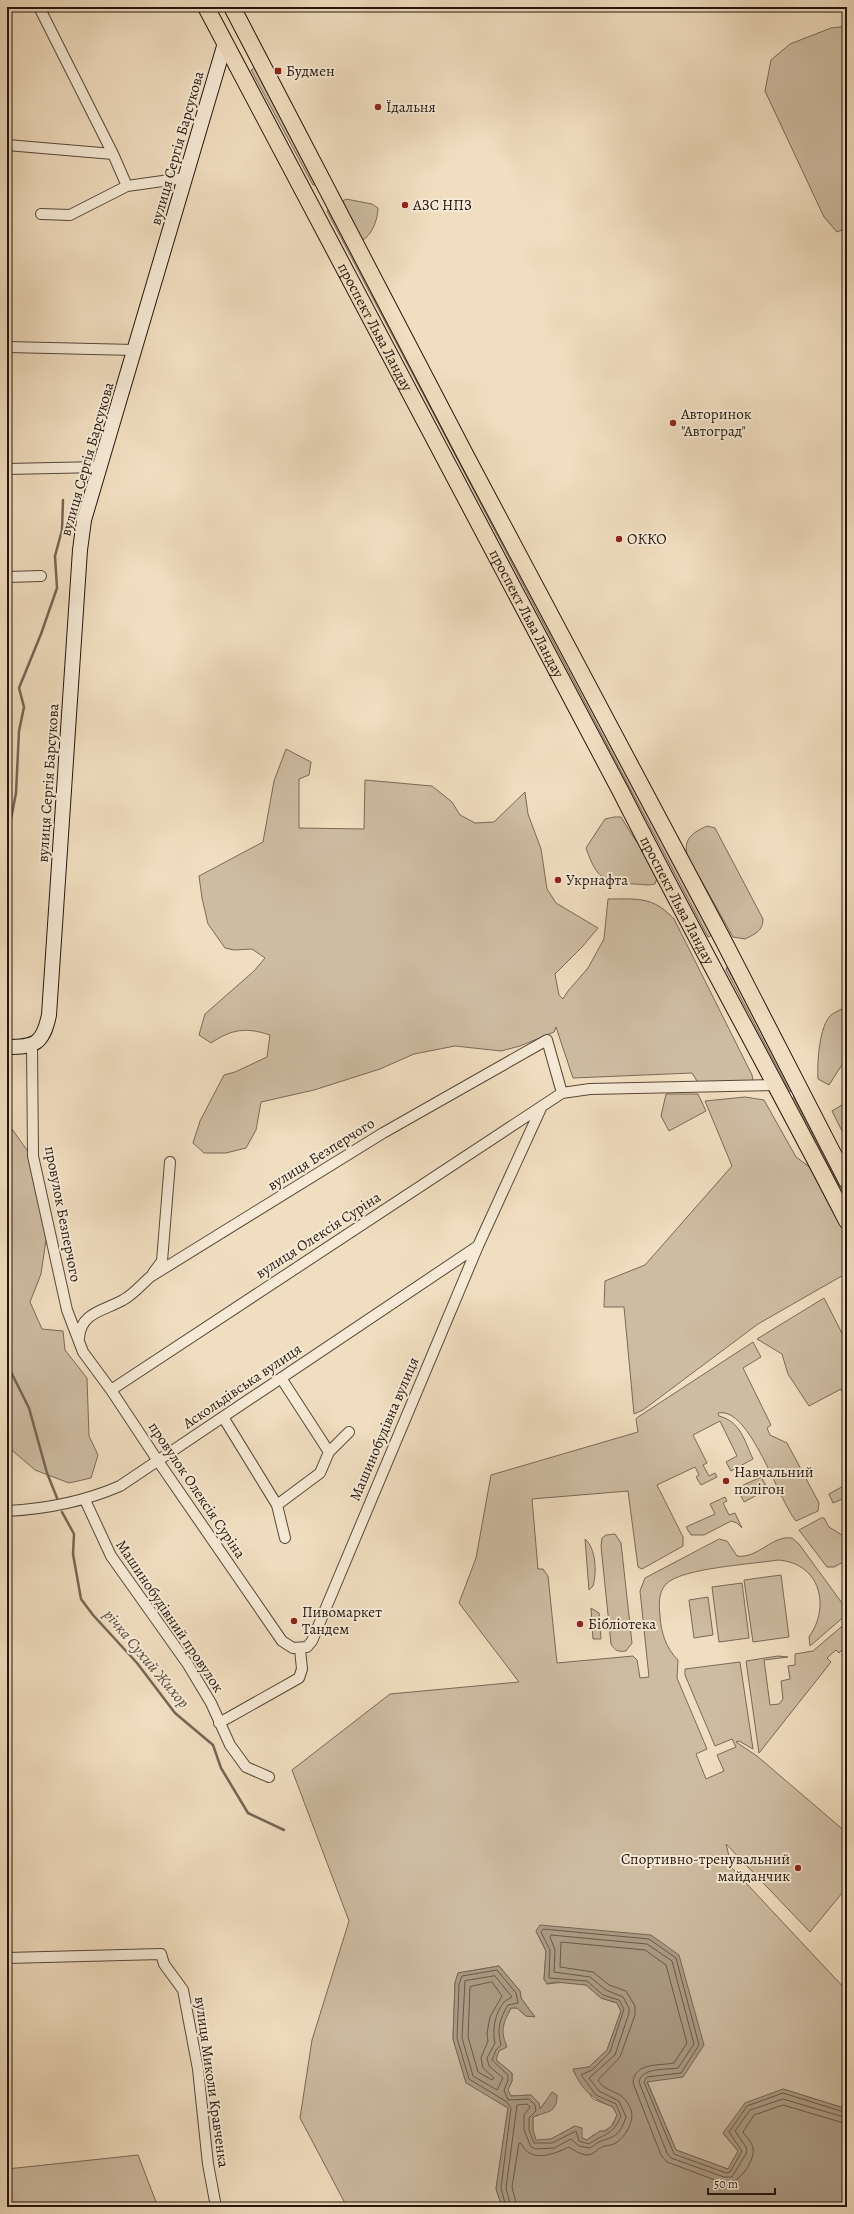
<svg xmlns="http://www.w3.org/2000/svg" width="854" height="2214" font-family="Alegreya,serif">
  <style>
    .green { fill: #cebca2; stroke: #796958 }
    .water { fill: #ab9a83; stroke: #756554 }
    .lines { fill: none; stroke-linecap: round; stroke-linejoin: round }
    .shore { stroke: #685848; stroke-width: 1 }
    .stream { stroke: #756554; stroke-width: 2.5 }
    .street-casing { stroke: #57483a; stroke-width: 12 }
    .secondary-casing { stroke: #24160e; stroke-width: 16 }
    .primary-casing { stroke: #24160e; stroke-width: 18 }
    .street { stroke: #f6ead6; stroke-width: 10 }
    .secondary { stroke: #f6ead6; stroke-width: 14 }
    .primary { stroke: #f1dec0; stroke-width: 16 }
    .poi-dot { fill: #8f2418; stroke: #f6ead6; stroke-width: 1.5 }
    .labels { text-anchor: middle; stroke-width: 4; stroke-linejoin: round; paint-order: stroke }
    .poi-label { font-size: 15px; fill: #24160e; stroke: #f6ead6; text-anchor: start }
    .street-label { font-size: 15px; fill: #24160e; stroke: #f6ead6 }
    .water-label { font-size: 16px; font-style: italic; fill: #5a4b3d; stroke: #f6ead6 }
  </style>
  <rect width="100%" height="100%" fill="#f1dec0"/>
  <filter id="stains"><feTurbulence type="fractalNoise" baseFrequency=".005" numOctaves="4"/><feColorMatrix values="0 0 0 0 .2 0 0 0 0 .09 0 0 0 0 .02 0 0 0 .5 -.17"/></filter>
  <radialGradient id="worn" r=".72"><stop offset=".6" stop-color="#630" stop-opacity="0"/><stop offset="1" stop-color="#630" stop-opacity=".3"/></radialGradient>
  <!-- green -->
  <path class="green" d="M847,26V228L837,232L824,217L765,91L771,60L790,44L831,28Z
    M255,68L317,183L316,185H313L251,70Z
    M346,199L372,204L378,208C378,219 372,236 361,241L343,201Z
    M330,209L712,935L708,937L327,211Z
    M286,749L311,762L309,775L299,779V828L364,829L365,780L432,786L452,802L460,815L475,823L494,822L525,792L528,814L541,849L547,889L556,903L598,928L582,947L555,974L559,995L563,999L568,991L588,968L604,939L608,899C637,899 653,896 674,919L752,1075L753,1080L748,1086H697V1081L692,1073L573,1078L556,1027L554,1032L520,1046L501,1051L455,1046L414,1054L380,1069L314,1090L261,1102L256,1130L246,1148L226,1153H204L193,1143L200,1121L224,1075L235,1072L267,1057L270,1035C246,1027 232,1029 211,1043L199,1035L205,1014L254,971L265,958L252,949L234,950L225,948L208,924L202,898L199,876L263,842L274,781Z
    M614,817H621L634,838L647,855L658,875L655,884C648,886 640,884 633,884C603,883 596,877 586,848L605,819Z
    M707,826L715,828L763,919C763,931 755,934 745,939L733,937L687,855C683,838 694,832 707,826Z
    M727,967L794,1090L790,1092L726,970Z
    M845,1007L847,1008V1057L829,1085L818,1079C817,1064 819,1026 831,1015C835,1012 841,1010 845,1007Z
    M666,1094H698L706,1111L669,1131L661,1116Z
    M796,1096L847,1190V1201L793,1097Z
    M745,1097L764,1100L796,1157L811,1168L847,1236V1273L758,1324L643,1410L634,1414L624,1307H604L605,1281L645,1265L732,1166L705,1101Z
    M847,1102V1141L832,1111Z
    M7,1122L29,1153L47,1233L41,1274L30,1302L42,1329L63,1331L65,1350L87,1378L89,1436L98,1455L91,1478L69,1483L35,1470L7,1446Z
    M824,1298L847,1343V1407L841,1389L809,1406L788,1374L782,1354L757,1339Z
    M753,1342L761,1357L743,1368L771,1425L767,1428L770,1435L787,1443L819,1503L818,1511L796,1521C778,1500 750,1406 718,1413L719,1416C741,1422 744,1440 753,1459L731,1471L726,1462L737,1456L720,1421L693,1435L707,1463L703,1465L709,1476L715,1473L717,1477L701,1485L696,1477L699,1475L695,1467L657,1485L683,1537V1546L642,1569L638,1567L628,1491L532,1499L538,1569H543L548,1576L557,1663L633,1656L637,1660L640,1678L649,1677L640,1591L645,1578L719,1539L727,1541L737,1556C758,1559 772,1535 792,1538L799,1544L847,1610V1614L810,1646L809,1637C831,1606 820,1563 778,1560C754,1564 681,1568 666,1584C658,1593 659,1605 660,1616C661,1633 666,1648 678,1660L677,1678L707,1749L696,1754L706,1779L724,1771L717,1755L736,1747L732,1739L715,1746L685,1675V1669L740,1662L753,1749L739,1741L736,1742L757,1756L847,1833V1887L810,1932L726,1844L732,1868L847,1991V2109L783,2089L723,2133L738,2151L728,2169L676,2150L647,2081L704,2045L536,1931L546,1951L544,1979L547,1984L566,1982L586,1985L601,1998L617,2003L621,2011L607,2050L589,2067L573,2070L593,2099L613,2107L617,2115C608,2137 600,2127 587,2140L582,2138L575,2126L551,2139L536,2141L533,2130V2117L539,2115L545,2103L540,2109L531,2095L511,2096L507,2090L512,2081V2073L496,2060L504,2021L511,2008H517L526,2016H534L521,1998L520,1991L499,1966L458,1973L455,1983L453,2039L466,2082L508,2108L496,2189L502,2207H347L300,2118L312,2040L349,1921L292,1770L390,1694L519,1682L459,1603L476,1558L491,1475L638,1432L636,1419L638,1417Z
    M761,1477L768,1489L744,1502L737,1488Z
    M847,1484V1497L833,1503L829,1494Z
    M725,1497L727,1501L723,1503L729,1515L735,1513L742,1528L737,1523L731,1521L704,1535H691L686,1527L715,1514L710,1504Z
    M821,1518H824L829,1527L847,1538V1560L834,1567H827L799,1530Z
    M615,1534L621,1543L632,1643L626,1651C618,1652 615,1651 611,1644L601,1546L602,1538L606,1535Z
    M585,1539C596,1548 597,1573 593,1586L589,1590Z
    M781,1575L789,1637L753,1642L744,1580Z
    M742,1583L749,1638L719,1642L712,1587Z
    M708,1597L713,1635L694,1638L689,1600Z
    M591,1608L599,1613L601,1639H593Z
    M847,1622V1655L842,1650L839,1653L836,1650L827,1658L831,1662L759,1753L746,1661L778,1656L788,1657L764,1660L770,1705L779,1704L783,1699L781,1681L790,1679L788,1666L795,1665V1654L813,1651Z
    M138,2155L158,2207H7V2169Z"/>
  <!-- water -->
  <path class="water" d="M540,1925L651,1935L679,1955L704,2045L683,2077L647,2082L676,2150L728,2169L738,2151L723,2133L745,2103L783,2089L847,2109V2207H502L496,2189L508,2108L466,2083L453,2039L455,1983L458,1973L499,1966L520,1991L521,1998L535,2017L526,2016L517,2008H511C503,2024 500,2030 507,2047L499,2051L496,2060L512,2073V2081L508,2090L511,2096L531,2095L539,2103L540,2109L552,2092L557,2095C557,2114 547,2111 533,2117V2130L536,2140L551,2139L575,2126L582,2128V2138L587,2140L600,2131H606L613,2125L617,2115L613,2107C592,2098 582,2091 573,2069L589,2067L607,2050L621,2011L617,2003L601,1998L586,1985L555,1982L547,1984L544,1979L546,1951L536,1931Z"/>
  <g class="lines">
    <!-- shore -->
    <path class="shore" d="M495,1976L512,1997C509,1999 506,2000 504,2002C495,2013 492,2030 495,2043L487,2058L489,2066L503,2078L497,2090L473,2076L462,2038L465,1981Z
      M492,1982L502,1996L490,2017L487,2033L488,2041L481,2058L483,2068L494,2078L492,2080L478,2072L468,2037L470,1987Z
      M506,2207L501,2188L511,2108L507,2102L469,2079L457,2038L459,1984L462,1976L497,1970L516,1993L518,2003L508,2005C499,2020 497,2029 501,2045L496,2050L492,2060L508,2075V2080L504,2090L508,2100L529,2099L535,2105L536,2111L529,2118V2130L534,2143H552L576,2131L579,2141L589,2144C604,2133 613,2136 621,2116L616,2104L596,2095L581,2075L592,2070L610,2052L624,2009L619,2000L603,1995L587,1981L549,1978L550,1950L541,1932L543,1929L649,1939L676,1958L699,2045L681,2073L647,2077L644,2082L674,2154L726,2173L730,2172L742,2151L729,2132L747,2106L783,2093L847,2113
      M511,2207L506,2188L517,2105L527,2104L530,2107L524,2115V2130L531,2147L536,2149L554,2148L571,2139L579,2146L590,2148C594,2146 597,2142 601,2141C617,2136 620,2134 626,2117L619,2101L599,2091L589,2078L615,2055L629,2013V2008L623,1997L606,1990L590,1977L554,1972L555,1950L550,1937L551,1935L647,1944L672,1961L694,2044L678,2068C666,2070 642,2067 639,2082L667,2153L671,2158L724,2177H732L747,2152L746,2147L735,2131L750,2110L783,2099L847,2118
      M517,2207L512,2187L519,2143H521C530,2164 554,2154 569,2147C574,2150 579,2154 586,2155C594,2155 596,2150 602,2147C605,2145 610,2146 614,2144C624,2139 635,2122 631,2110C623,2088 607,2095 598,2080L620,2057L635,2015V2006L626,1991L609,1985L593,1972L560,1967L561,1942L645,1950L666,1965L687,2043L674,2063C659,2066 634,2062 633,2083L661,2155L667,2162L723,2183C738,2186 755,2162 753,2148C752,2142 746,2137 743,2132L754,2115L783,2105L847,2124"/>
    <!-- stream -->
    <path class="stream" d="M7,828L11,819L16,793L19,731L24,707L19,688L41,634L57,588L55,556L62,530L63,500
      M7,1364L29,1408L47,1473L57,1498
      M62,1512L74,1534L73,1554L81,1599L93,1615L137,1663L175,1713L213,1745L221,1768L248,1813L284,1830"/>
    <defs>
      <path id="street" d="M39,7L113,154L127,186
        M7,145L113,154
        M41,214L70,215L127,186L184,178
        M7,347L135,350
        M7,469L100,467
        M7,577L41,576
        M32,1045L33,1156L67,1310L83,1352L111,1390L158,1461L282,1641L293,1648L307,1647L312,1641L478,1246L542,1106
        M153,1273L162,1261L170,1162
        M79,1338C81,1312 104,1311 123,1300C133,1295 141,1285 150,1277L383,1133L547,1040L562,1093
        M281,1378L329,1452
        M111,1390L562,1093L590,1089L778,1085
        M223,1417L277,1505
        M85,1500L111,1556L187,1663L211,1703L230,1745L246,1767L269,1777
        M7,1511C47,1509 83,1502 120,1486L478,1246
        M285,1538L277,1505L320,1473L329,1452L349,1432
        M219,1723L299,1678L302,1669L300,1649
        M7,1958L161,1954L164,1964L183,1990L198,2069L208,2164L216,2207"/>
      <path id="secondary" d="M7,1047C35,1047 43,1044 49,1015L80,550L84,520L225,43"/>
      <g id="primary">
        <path id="s1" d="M206,7L621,792C694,936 773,1077 847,1221"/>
        <path d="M232,7L467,458L721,936L847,1181"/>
      </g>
    </defs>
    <!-- street casing -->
    <use href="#street" class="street-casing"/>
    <!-- secondary casing -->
    <use href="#secondary" class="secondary-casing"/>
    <!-- primary casing -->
    <use href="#primary" class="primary-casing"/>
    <!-- street -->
    <use href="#street" class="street"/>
    <!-- secondary -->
    <use href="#secondary" class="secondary"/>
    <!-- primary -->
    <use href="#primary" class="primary"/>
  </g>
  <!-- markers -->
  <g class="poi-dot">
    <rect x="274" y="67" width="8" height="8" rx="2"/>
    <circle cx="378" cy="107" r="4"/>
    <circle cx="405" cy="205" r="4"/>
    <circle cx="673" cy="423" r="4"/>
    <circle cx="619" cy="539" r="4"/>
    <circle cx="558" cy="880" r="4"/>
    <circle cx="726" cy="1481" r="4"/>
    <circle cx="294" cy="1621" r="4"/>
    <circle cx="580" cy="1624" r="4"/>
    <circle cx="798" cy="1868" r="4"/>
  </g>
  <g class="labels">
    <!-- poi labels -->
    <g class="poi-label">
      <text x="286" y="76">Будмен</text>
      <text x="386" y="112">Їдальня</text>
      <text x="413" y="210">АЗС НПЗ</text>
      <text x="681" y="419">Авторинок<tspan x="681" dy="17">"Автоград"</tspan></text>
      <text x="627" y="544">ОККО</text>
      <text x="566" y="885">Укрнафта</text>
      <text x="734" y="1477">Навчальний<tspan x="734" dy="17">полігон</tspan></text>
      <text x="302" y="1617">Пивомаркет<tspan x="302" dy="17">Тандем</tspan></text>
      <text x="588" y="1629">Бібліотека</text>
      <text x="790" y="1864" text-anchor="end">Спортивно-тренувальний<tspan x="790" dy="17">майданчик</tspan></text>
    </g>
    <!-- street labels -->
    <g class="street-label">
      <text transform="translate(177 148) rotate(-74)" y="5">вулиця Сергія Барсукова</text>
      <text dy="5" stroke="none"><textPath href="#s1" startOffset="362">проспект Льва Ландау</textPath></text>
      <text transform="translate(87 459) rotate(-74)" y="5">вулиця Сергія Барсукова</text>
      <text dy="5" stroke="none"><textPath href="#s1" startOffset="686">проспект Льва Ландау</textPath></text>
      <text transform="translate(48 783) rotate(-86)" y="5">вулиця Сергія Барсукова</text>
      <text dy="5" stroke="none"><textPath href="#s1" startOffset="1010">проспект Льва Ландау</textPath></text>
      <text transform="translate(321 1154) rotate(-32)" y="5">вулиця Безперчого</text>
      <text transform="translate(63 1214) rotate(79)" y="5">провулок Безперчого</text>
      <text transform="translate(318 1235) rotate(-33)" y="5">вулиця Олексія Суріна</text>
      <text transform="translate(242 1386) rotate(-34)" y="5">Аскольдівська вулиця</text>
      <text transform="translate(384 1429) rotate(-67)" y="5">Машинобудівна вулиця</text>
      <text transform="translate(197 1490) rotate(56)" y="5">провулок Олексія Суріна</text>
      <text transform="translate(170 1616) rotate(56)" y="5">Машинобудівний провулок</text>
      <text transform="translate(212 2082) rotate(82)" y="5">вулиця Миколи Кравченка</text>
    </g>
    <!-- water labels -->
    <g class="water-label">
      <text transform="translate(147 1658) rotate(50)" y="6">річка Сухий Жихор</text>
    </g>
  </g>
  <!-- margin -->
  <rect width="854" height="2214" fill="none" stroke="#f1dec0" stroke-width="24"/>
  <rect x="8" y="8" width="838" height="2198" fill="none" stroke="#24160e" stroke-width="2"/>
  <rect x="12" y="12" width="830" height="2190" fill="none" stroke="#24160e"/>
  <!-- scale -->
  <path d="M708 2188v6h67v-6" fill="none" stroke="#24160e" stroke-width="2"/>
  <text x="714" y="2188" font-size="12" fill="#24160e" stroke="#f6ead6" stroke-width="3" paint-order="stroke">50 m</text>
  <rect width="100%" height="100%" filter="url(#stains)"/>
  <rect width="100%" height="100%" fill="url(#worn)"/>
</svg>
